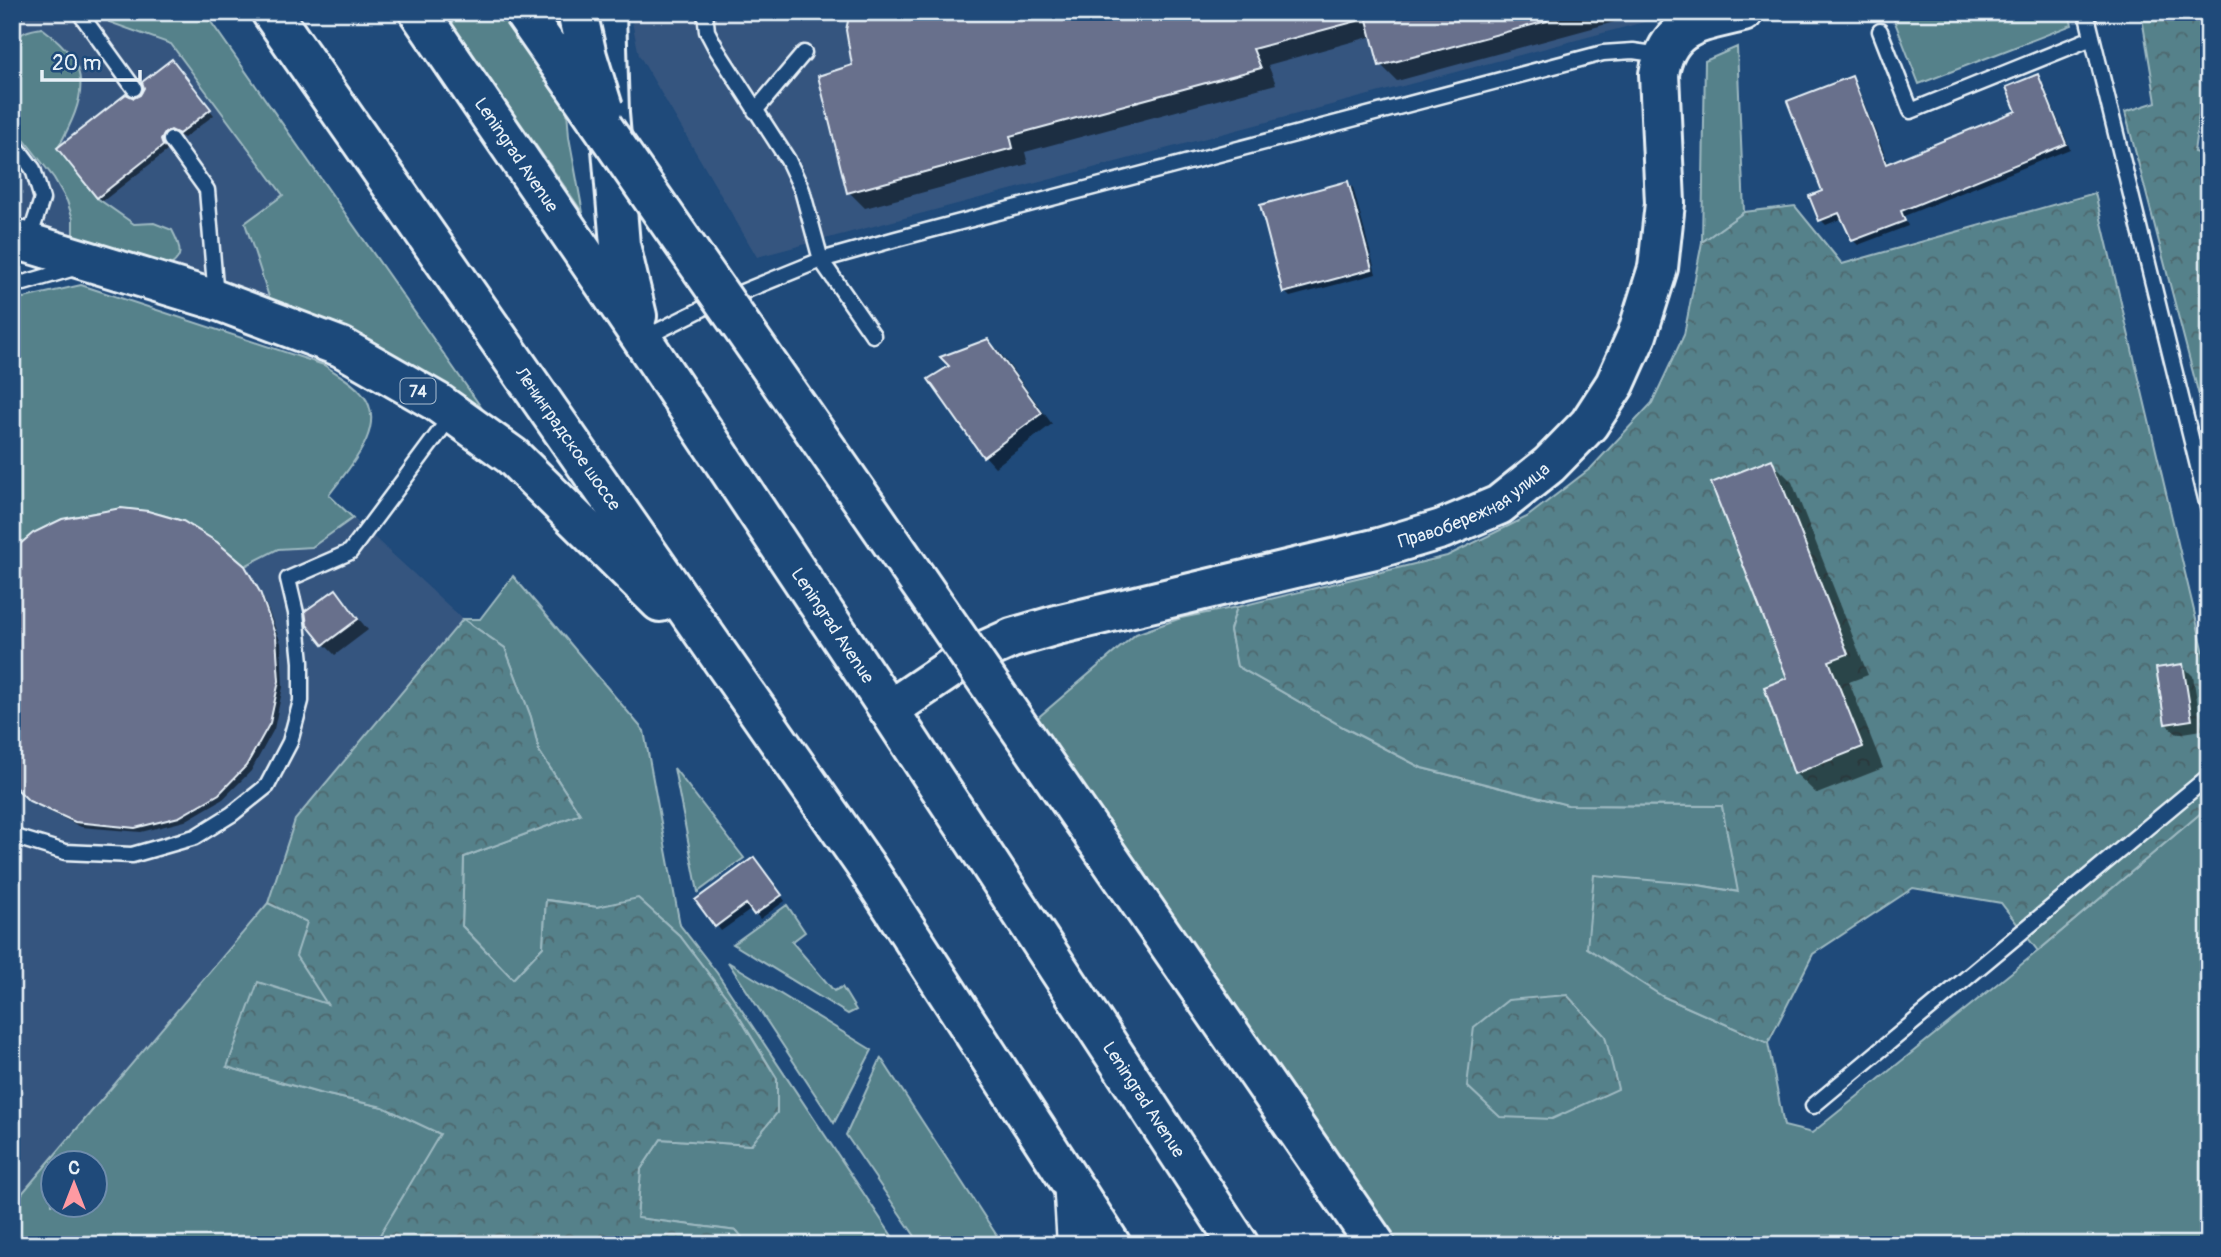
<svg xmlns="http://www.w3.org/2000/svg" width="2221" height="1257" font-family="Pangolin,sans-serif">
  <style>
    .built { fill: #35557f }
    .green { fill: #54818a; stroke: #9eb9c1; stroke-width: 2; fill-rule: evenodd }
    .forest { fill: url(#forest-crowns); stroke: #9eb9c1; stroke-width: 2 }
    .shadow { fill: #0007 }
    .building { fill: #686f8c; stroke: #e8f1f8; stroke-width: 2 }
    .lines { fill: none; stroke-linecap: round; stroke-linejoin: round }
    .lane-casing { stroke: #e8f1f8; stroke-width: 19 }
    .street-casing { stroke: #e8f1f8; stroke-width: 35 }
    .secondary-casing { stroke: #e8f1f8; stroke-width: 44 }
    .primary-casing { stroke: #e8f1f8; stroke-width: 44 }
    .lane { stroke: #1f4a7a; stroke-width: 14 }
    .street { stroke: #1f4a7a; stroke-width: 30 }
    .secondary { stroke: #1f4a7a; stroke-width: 38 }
    .primary { stroke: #1f4a7a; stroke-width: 38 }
    .primary-bridge-casing { stroke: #e8f1f8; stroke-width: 44; stroke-linecap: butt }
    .primary-bridge { stroke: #1f4a7a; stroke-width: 38 }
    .labels { text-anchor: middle; stroke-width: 6; stroke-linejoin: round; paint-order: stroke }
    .shield { fill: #1f4a7a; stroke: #acbfd2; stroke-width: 2 }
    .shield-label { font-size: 16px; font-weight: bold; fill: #e8f1f8 }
    .street-label { font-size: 18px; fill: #e8f1f8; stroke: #1f4a7a }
  </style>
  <defs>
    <pattern id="forest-crowns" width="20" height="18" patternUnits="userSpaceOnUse" patternTransform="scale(1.75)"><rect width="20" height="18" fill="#54818a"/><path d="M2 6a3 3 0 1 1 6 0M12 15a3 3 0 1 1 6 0" fill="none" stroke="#4e676d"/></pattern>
  </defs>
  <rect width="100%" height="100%" fill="#1f4a7a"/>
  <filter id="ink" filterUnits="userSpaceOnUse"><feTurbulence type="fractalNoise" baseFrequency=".0143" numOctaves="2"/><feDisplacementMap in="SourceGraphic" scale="14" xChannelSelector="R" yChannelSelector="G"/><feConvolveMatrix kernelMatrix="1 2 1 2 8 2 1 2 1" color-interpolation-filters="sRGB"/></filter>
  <g filter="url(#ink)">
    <!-- built -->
    <path class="built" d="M12,12H102L110,22L171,44L283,195L271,303L12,224V209L21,199L22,183L12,165Z
      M630,12H1682L757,257L639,55Z
      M12,359L328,495L463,619L295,820L268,903L20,1196L12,1192Z"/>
    <!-- green -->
    <path class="green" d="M102,12H204L495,427L271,303L245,223L283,195L171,44L109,22Z
      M443,12H556L562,41L569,137L583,213Z
      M1891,12H2068L2072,25L1919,84Z
      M42,28C95,67 86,96 58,148L97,198L134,224L154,223L172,230C182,249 185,259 163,270L84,244L73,235V219L67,201L54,178L12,124V43C21,32 28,30 42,28Z
      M1737,47L1744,212L1702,242L1705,61Z
      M81,285L324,365C337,374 353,382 363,395C389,427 347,470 329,495L353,518L312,547L278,549L245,566C196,523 160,502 94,513C55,520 42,525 12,551V295L24,298Z
      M513,576L644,731L680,925L717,973L898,1245H748L737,1231L637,1218L641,1169L661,1139L751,1145L777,1078L730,1002L680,936L639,899L597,907L546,900L543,947L513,979L462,926L464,857L580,814L539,751L531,717L505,648L463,619H480Z
      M1237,607L1230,630L1237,666L1345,728L1422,768L1568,805L1722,806L1739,892L1692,884L1662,996L1768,1043L1784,1126L1812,1133L2038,951L2209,806V1060L2204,1112L2209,1132V1185L2201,1199L2209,1212V1245H1400L1034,721L1136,634L1181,618Z
      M674,768L744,858L698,892Z
      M268,903L308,922L327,1005L227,1067L319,1093L383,1107L441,1134L374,1245H12V1192L20,1196ZM52,1162H94V1204H52Z
      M787,905L805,932L792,942L834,991L842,987L856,1010L848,1014L733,944Z
      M728,962L872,1050L834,1123Z
      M881,1058L1003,1245H921L846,1135Z"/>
    <!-- forest -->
    <path class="forest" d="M2141,12H2209V78L2204,77L2194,152L2209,156V434L2125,112L2156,102Z
      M2095,193L2209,674V806L2038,951L2001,903L1913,888L1813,954L1768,1043L1662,996L1587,948L1594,875L1692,884L1738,892L1722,806L1568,805L1422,768L1345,728L1237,666L1230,630L1237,607L1447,556L1527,517L1591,468L1652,403L1684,335L1702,242L1744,212L1795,206L1842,264Z
      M463,619L505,648L531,717L539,751L580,814L464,857L462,926L513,979L543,947L546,900L597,907L638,898L680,936L730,1002L777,1079V1113L751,1145L661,1139L641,1169L637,1218L737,1231L748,1245H374L440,1134L383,1107L319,1093L227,1067L258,982L327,1004L296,956L307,922L268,903L295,820Z
      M1567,995L1605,1036L1618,1089L1552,1119L1500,1117L1467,1086L1474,1027L1508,1000Z"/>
    <!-- shadow -->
    <path class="shadow" d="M852,12H1651L1397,81L1381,65L1373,36L1268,65L1276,84L1025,152L1028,164L865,208L849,192L854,66Z
      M176,66L214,115L184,138L177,134L169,137L165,146L167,151L103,201L98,197L134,99L141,97Z
      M2037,76L2042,81L2070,149L1904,216L1908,226L1858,245L1853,240L1843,218L1826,225L1821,220L1824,191L1852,78L1856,83L1889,165L2018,112Z
      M1348,183L1353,188L1376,274L1290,297L1285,292Z
      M988,341L999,351L1052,424L995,467L985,456L930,379Z
      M1771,461L1792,482L1868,675L1849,682L1883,768L1817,794L1796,774L1766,688L1789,679Z
      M244,567L264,599L281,643L283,687L274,729L251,771L223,799L185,821L141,832L81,827L36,805L12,782Z
      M336,591L368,630L335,655L324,644Z
      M2183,666L2193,676L2202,730L2177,734L2166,724Z
      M759,864L785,901L760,919L752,909L721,931L698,900Z"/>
    <!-- building -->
    <path class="building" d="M850,12H1356L1357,21L1253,49L1261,68L1010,136L1013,148L847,193L818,76L852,65L846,30Z
      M1365,12H1546L1547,21L1379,66Z
      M172,59L211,109L179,134L171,130L165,133L161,140L163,146L97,198L57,148L126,94L134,98L140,95L144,88L142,82Z
      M2038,74L2066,144L1901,211L1905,221L1852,241L1839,213L1819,221L1809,196L1822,191L1787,101L1852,76L1886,164L2016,111L2006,87Z
      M1348,181L1372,269L1283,293L1260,205Z
      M988,339L1042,413L983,457L928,379L949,366L940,357Z
      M1772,459L1848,654L1829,661L1863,747L1794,774L1764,687L1787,678L1711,483Z
      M121,508L148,511L183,521L217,542L245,566L260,592L276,637L279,681L270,723L246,766L219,794L179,817L135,828L75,822L29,801L12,784V551L33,533L62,519Z
      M336,589L358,619L323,645L307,625L305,611Z
      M2183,664L2192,720L2165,724L2156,668Z
      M754,857L782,895L754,915L746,904L715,927L695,900Z"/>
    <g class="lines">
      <defs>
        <path id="lane" d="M79,12L134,88
          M705,12L707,31L717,50L788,160L802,190L821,260L873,335
          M2086,12L2209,511
          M12,17L15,12
          M1880,31L1911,111L2092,38
          M755,111L804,53
          M171,140L207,190L216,298
          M12,141L33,169L42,199L28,242
          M12,279L24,283L78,267
          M644,338L710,305L821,260L896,239L1603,53L1633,51L1661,55
          M12,836L65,852L132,855L195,837L232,814L267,786L290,742L301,701V662L296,613L288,579L350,552L452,415
          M1813,1106L2209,776"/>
        <path id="street" d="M1069,1179L1073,1245"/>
        <g id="secondary">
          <path id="s1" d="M889,710L963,660L1012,638L1057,625L1379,548L1442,529L1499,505L1549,465L1589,424L1615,384L1637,335L1658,268L1665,203L1659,74C1668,23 1700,23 1743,12"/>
        </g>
        <g id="primary">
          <path id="s2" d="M271,12L865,865L1111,1245"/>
          <path id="s3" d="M419,12L642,339L889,710L1239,1245"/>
          <path d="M606,12L609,113L620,245L637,316"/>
          <path d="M12,238L216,300L341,347L437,402L512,456L660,602"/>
        </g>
      </defs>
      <!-- lane casing -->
      <use href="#lane" class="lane-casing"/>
      <!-- street casing -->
      <use href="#street" class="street-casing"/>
      <!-- secondary casing -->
      <use href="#secondary" class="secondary-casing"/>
      <!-- primary casing -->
      <use href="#primary" class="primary-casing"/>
      <!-- lane -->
      <use href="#lane" class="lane"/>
      <!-- street -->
      <use href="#street" class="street"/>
      <!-- secondary -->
      <use href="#secondary" class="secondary"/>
      <!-- primary -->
      <use href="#primary" class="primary"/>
      <defs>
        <path id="primary-bridge" d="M523,12L870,511L1376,1245
          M577,12L587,56L603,108"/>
      </defs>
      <!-- primary-bridge casing -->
      <use href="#primary-bridge" class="primary-bridge-casing"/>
      <!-- primary-bridge -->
      <use href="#primary-bridge" class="primary-bridge"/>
    </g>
  </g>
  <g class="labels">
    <!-- shield labels -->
    <rect class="shield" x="400.5" y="378.5" width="35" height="25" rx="5"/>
    <g class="shield-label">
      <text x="418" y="397">74</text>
    </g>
    <!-- street labels -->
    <g class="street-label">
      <text dy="6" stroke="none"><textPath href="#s3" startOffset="173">Leningrad Avenue</textPath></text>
      <text dy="6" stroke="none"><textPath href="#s2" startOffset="520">Ленинградское шоссе</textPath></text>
      <text dy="6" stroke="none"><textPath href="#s1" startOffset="626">Правобережная улица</textPath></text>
      <text dy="6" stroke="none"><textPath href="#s3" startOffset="740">Leningrad Avenue</textPath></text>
      <text dy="6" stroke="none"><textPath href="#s3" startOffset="1307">Leningrad Avenue</textPath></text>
    </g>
  </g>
  <!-- margin -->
  <rect width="2221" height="1257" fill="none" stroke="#1f4a7a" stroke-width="42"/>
  <rect x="21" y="21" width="2179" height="1215" fill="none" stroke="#e8f1f8" stroke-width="2.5" filter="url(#ink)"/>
  <!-- north arrow -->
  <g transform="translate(74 1184)"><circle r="33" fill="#1f4a7a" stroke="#6f8dac" stroke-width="2"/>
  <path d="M0-5L12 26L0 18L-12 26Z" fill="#ff9aa2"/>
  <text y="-10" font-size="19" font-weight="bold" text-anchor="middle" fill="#e8f1f8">С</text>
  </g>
  <!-- scale -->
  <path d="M42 70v10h98v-10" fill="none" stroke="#e8f1f8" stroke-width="3.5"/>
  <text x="52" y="70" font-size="21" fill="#e8f1f8" stroke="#1f4a7a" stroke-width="5" paint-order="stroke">20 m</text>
</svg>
